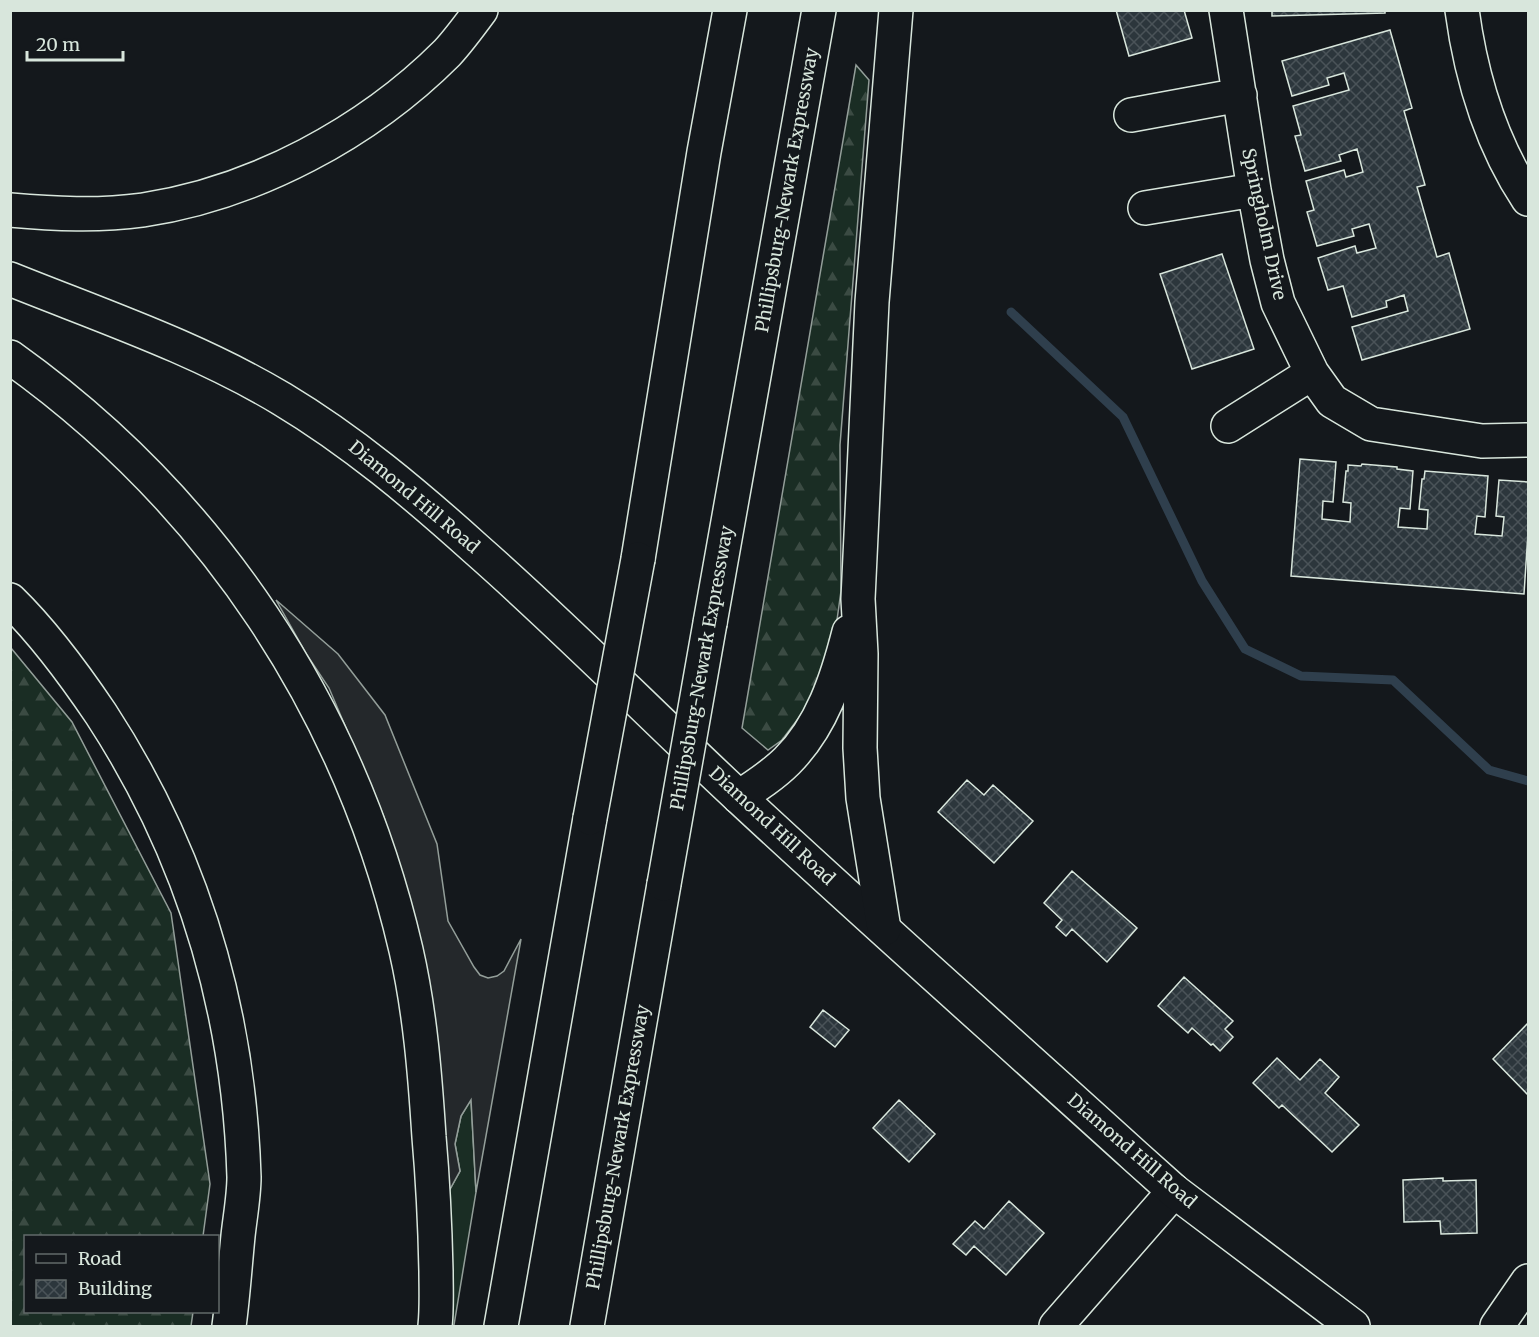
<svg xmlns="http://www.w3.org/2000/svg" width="1539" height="1337" font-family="Merriweather,serif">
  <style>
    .grass { fill: #1a2d24; stroke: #939e99; stroke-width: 1.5 }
    .forest { fill: url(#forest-firs); stroke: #939e99; stroke-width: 1.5 }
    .parking { fill: #24282b; stroke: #939e99; stroke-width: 1.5 }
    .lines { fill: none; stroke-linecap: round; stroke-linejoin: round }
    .stream { stroke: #2f3f4d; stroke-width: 9 }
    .building { fill: url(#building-cross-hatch); stroke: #d8e6dc; stroke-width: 1.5 }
    .minor-casing { stroke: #d8e6dc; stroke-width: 36 }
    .major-casing { stroke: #d8e6dc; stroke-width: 36 }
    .highway-casing { stroke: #d8e6dc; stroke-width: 36 }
    .minor { stroke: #14181c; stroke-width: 33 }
    .major { stroke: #14181c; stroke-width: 33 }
    .highway { stroke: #14181c; stroke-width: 33 }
    .highway-bridge-casing { stroke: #d8e6dc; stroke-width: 36; stroke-linecap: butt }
    .highway-bridge { stroke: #14181c; stroke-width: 33 }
    .labels { text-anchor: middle; stroke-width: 4.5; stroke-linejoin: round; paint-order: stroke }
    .street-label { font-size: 18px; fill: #d8e6dc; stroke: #14181c }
  </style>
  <defs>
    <pattern id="forest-firs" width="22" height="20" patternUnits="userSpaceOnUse" patternTransform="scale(1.5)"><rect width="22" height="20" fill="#1a2d24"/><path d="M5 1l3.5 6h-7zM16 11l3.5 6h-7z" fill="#3b4b43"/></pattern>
    <pattern id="building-cross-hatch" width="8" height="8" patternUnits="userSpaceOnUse" patternTransform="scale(1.5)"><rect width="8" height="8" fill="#2c363c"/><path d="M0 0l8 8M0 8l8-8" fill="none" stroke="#4a5358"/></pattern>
  </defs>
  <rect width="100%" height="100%" fill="#14181c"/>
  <!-- grass -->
  <path class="grass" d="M471,1099L476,1192L454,1325L451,1326L449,1191L460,1171L455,1144L461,1116Z"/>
  <!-- forest -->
  <path class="forest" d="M856,65L869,80L840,445L841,591L832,656L813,699L782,740L768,750L742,728Z
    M11,648L72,722L171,913L210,1184L203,1236H26V1312H193L191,1326H11Z"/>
  <!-- parking -->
  <path class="parking" d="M276,600L338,654L385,715L437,844L448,921L474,967L480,975L488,978L497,976L504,971L521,939L476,1192L471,1100L461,1116L455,1144L460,1171L449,1191L439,1049L426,975L407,894L384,817L329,688L307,655Z"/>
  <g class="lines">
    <!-- stream -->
    <path class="stream" d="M1011,312L1123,417L1202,581L1245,649L1301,676L1393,680L1489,770L1528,781"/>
  </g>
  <!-- building -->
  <path class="building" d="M1116,10H1184L1192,38L1129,56Z
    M1272,10H1385V13L1272,16Z
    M1390,30L1412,108L1404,111L1425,185L1417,187L1437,257L1449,253L1470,329L1362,360L1352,327L1408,311L1404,295L1386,301L1387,307L1352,317L1343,286L1328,290L1318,258L1355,246L1357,253L1376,248L1369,224L1352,229L1354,236L1317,246L1307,212L1314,210L1306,181L1344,170L1346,177L1363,172L1357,149L1339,155L1341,161L1305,171L1295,136L1301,135L1293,106L1349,90L1344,73L1327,78L1329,85L1292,96L1282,61Z
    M1222,254L1254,349L1192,369L1160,274Z
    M1300,459L1336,462L1333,502L1323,501L1322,519L1350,522L1351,503L1343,502L1346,471H1348V465L1361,466L1362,464L1397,467V469L1413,471L1410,509L1400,508L1398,527L1427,529L1428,510L1419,509L1422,479H1424L1425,471L1488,476L1485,517L1477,516L1475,534L1502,536L1504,517L1496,516L1499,480L1528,482V533L1524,594L1291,576Z
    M967,780L984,795L993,785L1033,821L994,863L938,812Z
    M1072,871L1137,928L1107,962L1072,929L1066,936L1056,927L1062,920L1044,903Z
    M1184,977L1233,1021L1225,1029L1233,1037L1220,1051L1213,1044L1211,1045L1192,1028L1188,1033L1158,1006Z
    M823,1010L849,1030L835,1047L810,1027Z
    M1528,1023V1095L1493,1059Z
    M1277,1058L1300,1080L1320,1059L1339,1077L1325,1093L1359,1125L1332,1152L1282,1105L1279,1108L1253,1083Z
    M899,1100L935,1134L909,1162L873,1128Z
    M1443,1178V1181L1476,1180L1477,1233L1441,1234L1440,1221L1404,1222L1403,1180Z
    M1009,1201L1044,1233L1006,1275L974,1246L966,1255L953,1244L975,1221L984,1229Z"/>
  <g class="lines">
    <defs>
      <path id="minor" d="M1226,10L1254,190L1267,260L1278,303L1312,373L1332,401L1371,424L1482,441L1528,440
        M1131,115L1240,95
        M1145,208L1254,190
        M1228,426L1312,373
        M10,600C45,634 74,674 101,714C193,855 239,1009 244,1177C244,1196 240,1217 238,1236C235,1266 233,1297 229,1326
        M1056,1326L1174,1191
        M1497,1326L1528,1281"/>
      <path id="major" d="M1462,10C1471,77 1491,143 1528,199
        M10,279C102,316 197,348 282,399C352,441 415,494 476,549C567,629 651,715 739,797C870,919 1004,1037 1136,1157L1174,1191L1353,1326"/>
      <path id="highway" d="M10,210C55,214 98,216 143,210C255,193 367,133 447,53C459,40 470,25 481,10
        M10,357C212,501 350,708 406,950C420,1011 425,1075 429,1137C433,1182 435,1226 436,1271C436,1289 437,1308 435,1326
        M638,559L704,152L730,10
        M710,623L819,10
        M739,797C756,786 773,775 787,761C822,726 837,679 849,632
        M884,929L863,798L860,748L861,654L858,599L872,302L896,10
        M501,1326L590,818
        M587,1326L664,884"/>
    </defs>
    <!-- minor casing -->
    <use href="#minor" class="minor-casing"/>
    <!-- major casing -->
    <use href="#major" class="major-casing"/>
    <!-- highway casing -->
    <use href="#highway" class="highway-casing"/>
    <!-- minor -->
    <use href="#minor" class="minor"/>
    <!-- major -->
    <use href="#major" class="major"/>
    <!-- highway -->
    <use href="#highway" class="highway"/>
    <defs>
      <path id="highway-bridge" d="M590,818L638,559
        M664,884L710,623"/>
    </defs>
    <!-- highway-bridge casing -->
    <use href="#highway-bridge" class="highway-bridge-casing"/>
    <!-- highway-bridge -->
    <use href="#highway-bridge" class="highway-bridge"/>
  </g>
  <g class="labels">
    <!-- street labels -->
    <g class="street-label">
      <text transform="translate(787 190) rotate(-80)" y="6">Phillipsburg-Newark Expressway</text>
      <text transform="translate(1264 224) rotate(78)" y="6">Springholm Drive</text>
      <text transform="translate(414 497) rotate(40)" y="6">Diamond Hill Road</text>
      <text transform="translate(702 668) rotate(-80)" y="6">Phillipsburg-Newark Expressway</text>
      <text transform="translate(772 826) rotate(43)" y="6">Diamond Hill Road</text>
      <text transform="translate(618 1147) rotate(-80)" y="6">Phillipsburg-Newark Expressway</text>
      <text transform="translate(1132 1151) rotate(41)" y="6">Diamond Hill Road</text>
    </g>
  </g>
  <!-- border -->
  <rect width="1539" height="1337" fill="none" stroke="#d8e6dc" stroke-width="24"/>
  <!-- legend -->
  <rect x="24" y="1235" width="195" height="78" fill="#14181c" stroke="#626a69" stroke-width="1.5"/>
  <rect x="36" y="1254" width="30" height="9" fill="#14181c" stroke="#626a69" stroke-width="1.5"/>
  <text x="78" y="1265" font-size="18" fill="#d8e6dc">Road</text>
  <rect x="36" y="1280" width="30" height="18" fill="url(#building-cross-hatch)" stroke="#626a69" stroke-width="1.5"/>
  <text x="78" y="1295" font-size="18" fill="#d8e6dc">Building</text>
  <!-- scale -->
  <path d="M27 51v9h96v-9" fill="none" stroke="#d8e6dc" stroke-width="3"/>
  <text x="36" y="51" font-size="18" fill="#d8e6dc" stroke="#14181c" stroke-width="4.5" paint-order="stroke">20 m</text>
</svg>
